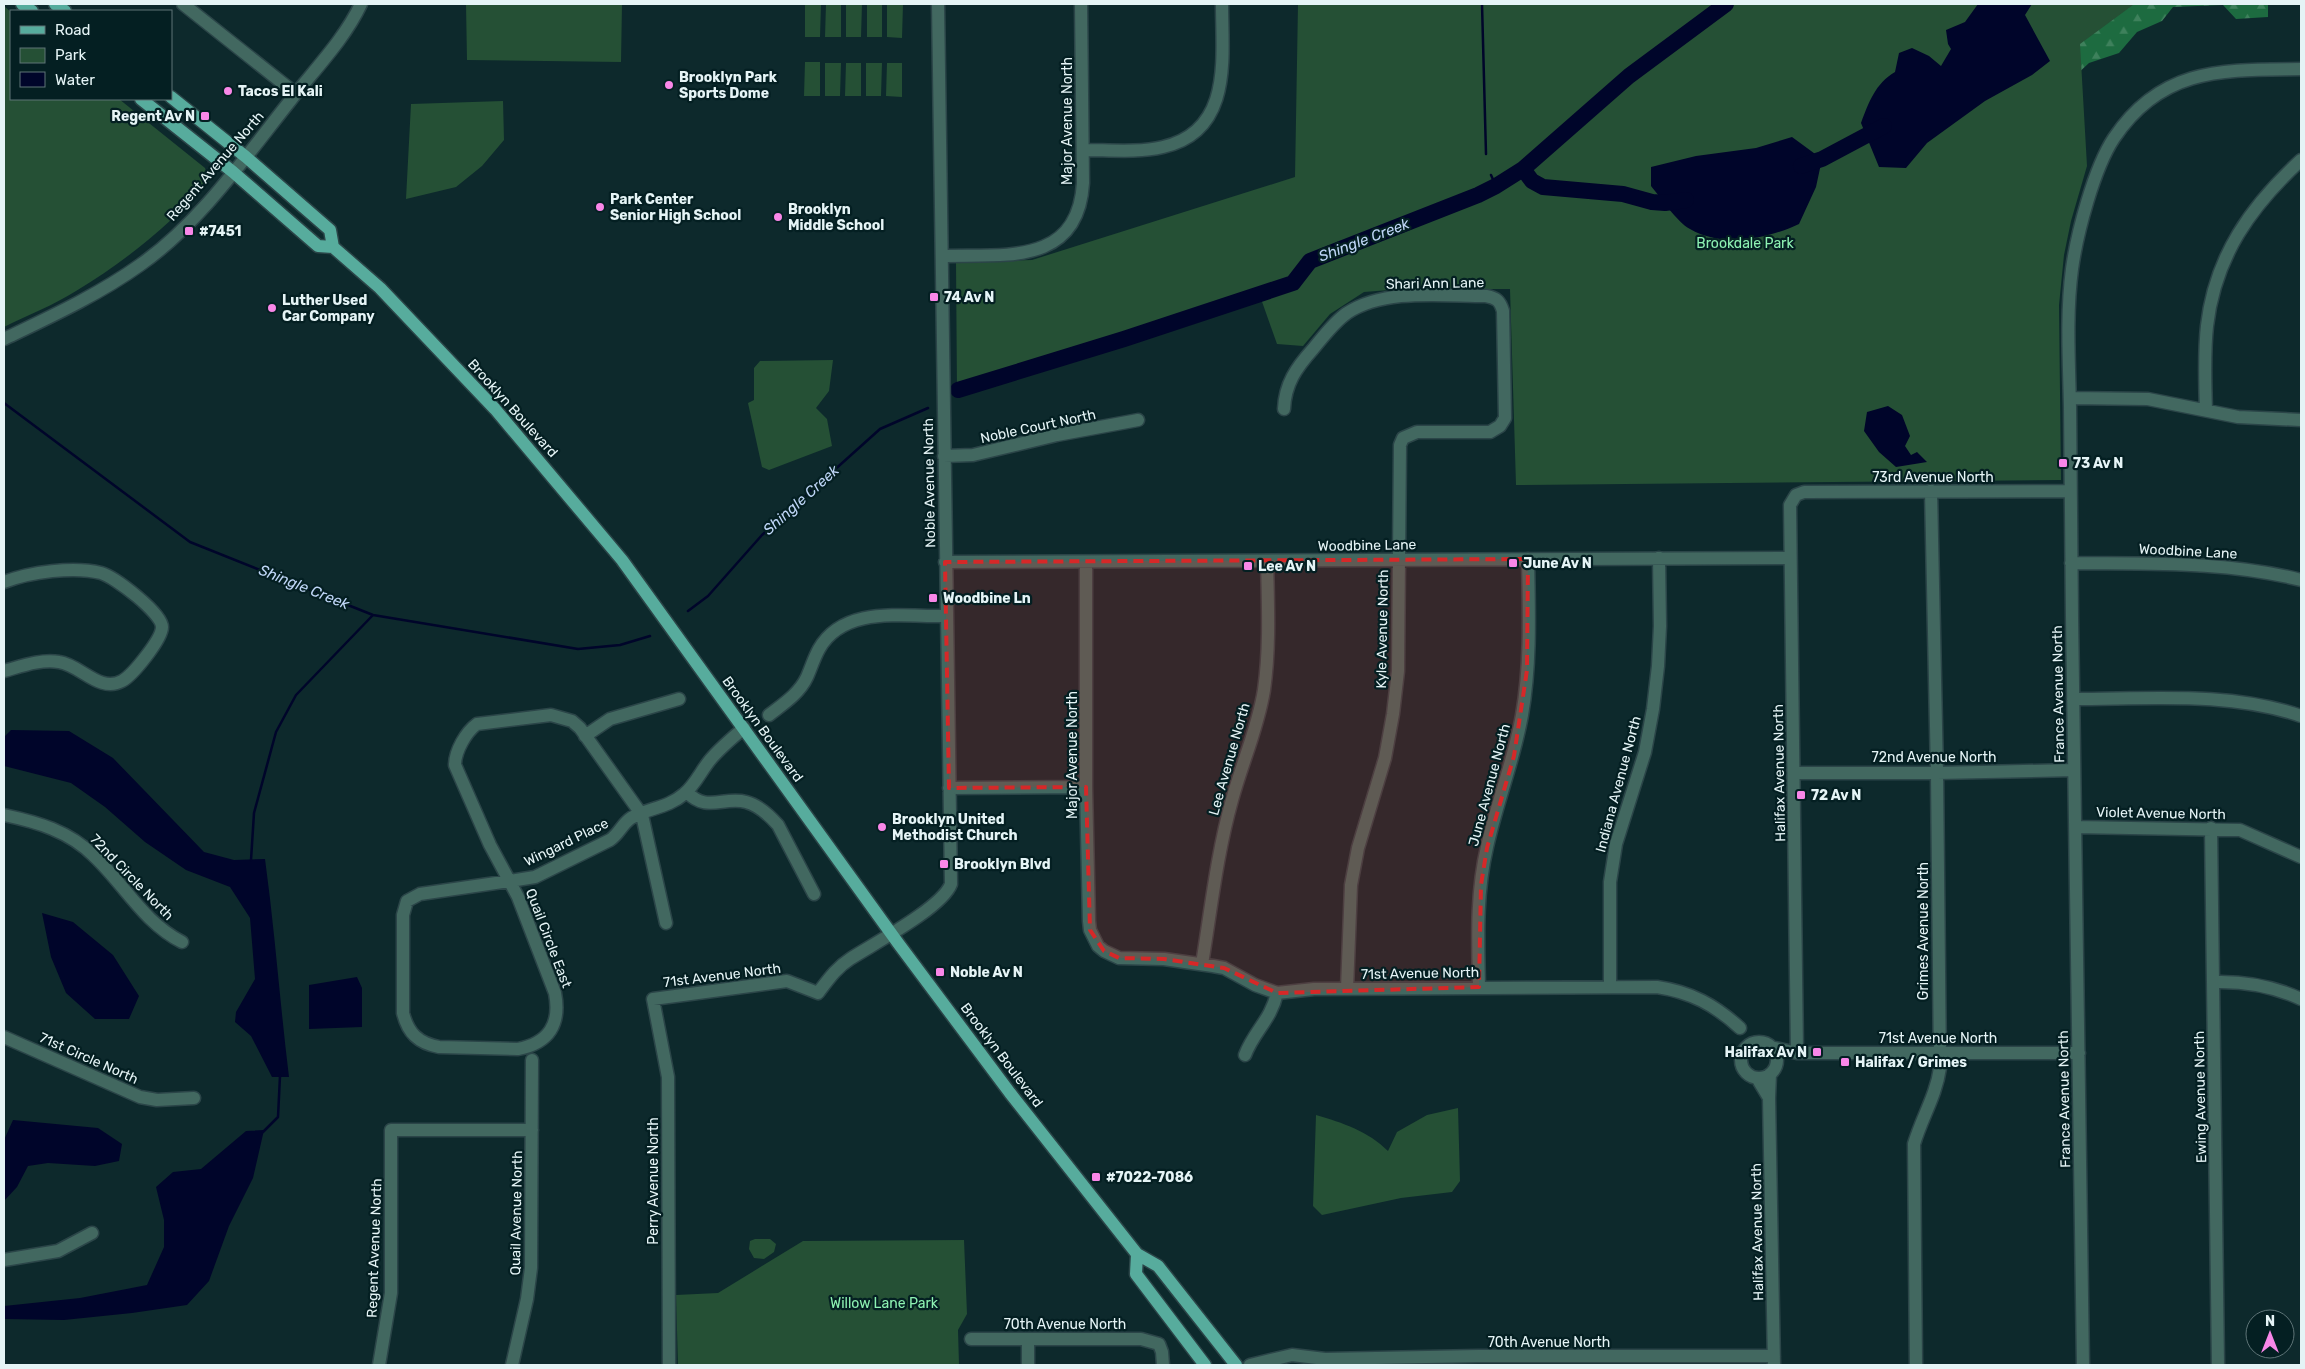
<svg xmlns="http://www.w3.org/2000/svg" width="2305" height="1369" font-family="Rubik,sans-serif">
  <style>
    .forest { fill: url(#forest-firs) }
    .park { fill: #255035 }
    .water { fill: #00052a }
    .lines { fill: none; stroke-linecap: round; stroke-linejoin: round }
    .stream { stroke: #00052a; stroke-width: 2.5 }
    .river { stroke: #00052a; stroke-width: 16 }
    .minor-casing { stroke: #2b4548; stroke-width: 15 }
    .major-casing { stroke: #2b4548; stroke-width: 15 }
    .minor { stroke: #426860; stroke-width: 12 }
    .major { stroke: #57ac9d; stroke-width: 12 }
    .marked { fill: #d62828; fill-opacity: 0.2; stroke: #d62828; stroke-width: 4; stroke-dasharray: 10 6; stroke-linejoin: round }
    .poi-dot { fill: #f987e8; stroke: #041f22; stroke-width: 2 }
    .labels { text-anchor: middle; stroke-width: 4.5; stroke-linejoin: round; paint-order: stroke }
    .poi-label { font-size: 14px; font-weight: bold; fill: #e5f4f6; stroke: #041f22; text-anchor: start }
    .street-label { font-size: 14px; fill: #e5f4f6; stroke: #041f22 }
    .park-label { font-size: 14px; fill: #8df2b2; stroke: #041f22 }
    .water-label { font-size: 15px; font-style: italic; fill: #bfd6f7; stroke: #041f22 }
  </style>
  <defs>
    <pattern id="forest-firs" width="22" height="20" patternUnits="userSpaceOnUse" patternTransform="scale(1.25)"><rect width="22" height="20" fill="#1d6b40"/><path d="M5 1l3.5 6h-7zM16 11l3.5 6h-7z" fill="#3e815c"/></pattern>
  </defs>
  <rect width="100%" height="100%" fill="#0d292c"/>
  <!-- forest -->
  <path class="forest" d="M2065,4H2268V17L2236,19L2223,5L2173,7L2162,21L2137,32L2119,53L2089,63L2075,76Z"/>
  <!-- park -->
  <path class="park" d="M466,4H622L621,62L467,60Z
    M805,4H821L820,37H805Z
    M826,4H841V37H825Z
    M846,4H862L861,37H846Z
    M867,4H882V37H867Z
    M887,4H903L902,38L887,37Z
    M1298,4H2175L2133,5L2080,44L2087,166L2071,221L2064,255L2059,305L2061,480L1516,485L1510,289H1402L1364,292L1330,314L1303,346L1277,344L1260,296L957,392L956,262L1032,260L1295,177Z
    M4,6L11,12V99H119L205,168L209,181C171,224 126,261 76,291C54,305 28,315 4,327Z
    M805,62H820V96H804Z
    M825,63H841L840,96H825Z
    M846,63H861V96H845Z
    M866,63H882L881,96H866Z
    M887,63H902V97L886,96Z
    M503,101L504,140L482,166L456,187L406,199L411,104Z
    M833,360L829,391L816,408L827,419L832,446L769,470L762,467L748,403L754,400V368L760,361Z
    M1458,1108L1460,1181L1452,1192L1401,1198L1322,1215L1313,1206L1316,1115C1343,1123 1368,1131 1388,1151L1397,1132L1427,1115Z
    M755,1239H770L776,1244L774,1252L764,1259L754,1258L749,1249L750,1241Z
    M964,1240L967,1314L958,1330L959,1365H678L676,1295L718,1293L803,1241Z"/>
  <!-- water -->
  <path class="water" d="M1978,4H2032L2025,15L2050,61L2032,75L1985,101L1927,143L1906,168L1879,167L1861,123C1869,102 1875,84 1895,72L1899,53L1912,48L1929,56L1941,66L1951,49L1948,44L1946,30L1965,22Z
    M1792,137L1822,159L1816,187L1799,224C1767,239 1723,248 1690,229C1677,222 1661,198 1651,186V167L1696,156L1756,148Z
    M1888,406L1902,415L1910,436L1905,446L1911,455L1917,452L1927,462L1896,467L1879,452L1864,431L1867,412Z
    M11,730L69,731L113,758L204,852L234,860L265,859C275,932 280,1004 289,1077H272L251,1036L235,1022L236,1012L255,979L250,918L230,887L186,870L145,842L105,807L71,783L4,766V737Z
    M42,913L73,922L113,955L139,996L129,1019H95L66,993L51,957Z
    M357,977L362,988V1027L309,1029V985Z
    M13,1120L98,1128L122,1144L119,1161L95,1166L48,1163L28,1166L17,1187L4,1201V1140Z
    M264,1130L253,1178L229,1226L209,1281L187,1305L132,1313L64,1320L4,1319V1306L80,1298L147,1285L164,1247V1220L156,1187L173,1172L201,1169L246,1131Z"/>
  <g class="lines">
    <!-- stream -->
    <path class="stream" d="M1482,4L1486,154
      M1491,175L1496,186
      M4,403L190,542L373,615L578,649L620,645L650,636
      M688,611L708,596L762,535L880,429L928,408
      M251,860L254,813L276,732L296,695L373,615
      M263,1132L278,1117L280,1076"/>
    <!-- river -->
    <path class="river" d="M1801,166L1822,159L1884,126
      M1523,169L1532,181L1543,187L1623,194L1652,202L1665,203L1686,200
      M958,390L1124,339L1293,283L1310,261L1478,195L1496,186L1523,169L1629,76L1726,4"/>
    <defs>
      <path id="minor" d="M183,4L295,93
        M1083,150C1109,150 1138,153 1163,147C1233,131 1222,58 1222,4
        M942,256C1002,254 1078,267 1083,183L1081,4
        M4,339C50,317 98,295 140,265C199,224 246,156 290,101C314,70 344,40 361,4
        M2070,398L2148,399L2238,417L2301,420
        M1284,409C1285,384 1296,368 1313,349C1323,337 1334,322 1347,313C1385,288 1443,296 1486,296C1497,298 1500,301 1503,311L1505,418L1500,426L1490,432H1417L1403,438L1400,445L1398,671L1393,714L1385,758L1358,848L1351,885L1347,989
        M2206,410C2205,382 2204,353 2207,326C2215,256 2251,206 2301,160
        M944,456L973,455L1057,435L1138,420
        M945,562L1790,558
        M1086,562V787L1089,921L1090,930L1098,946L1104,951L1119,958L1164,959L1213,966L1224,968L1255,985L1277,993L1314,989L1657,987C1691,992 1715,1005 1740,1028
        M2071,563C2149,564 2226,561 2301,580
        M4,582C30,572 74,566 101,573C115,577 162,613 162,627C162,639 133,675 122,681C99,693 81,665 59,662C41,659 22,666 4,671
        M2073,699C2148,699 2230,691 2301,716
        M769,715C783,704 799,694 807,677C811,668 814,658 819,649C844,605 904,617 946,616
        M585,736L610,719L679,699
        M1795,773H1937L2074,770
        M949,788L1086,787
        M687,792C706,813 724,796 746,802C758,805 770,816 778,825L814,894
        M4,815C37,822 69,831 94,856C124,884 144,923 182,942
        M2075,827L2240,830L2301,857
        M2211,828L2218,1365
        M666,923L642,815L580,728L572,721L551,715L477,724C466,732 455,751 455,765L490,845L518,897L555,993C561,1024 549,1043 518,1049L439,1047C418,1043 408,1033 403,1013V915L407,901L420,894L510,881L535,877L610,840C619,834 622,824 631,818C648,808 668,808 684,794C695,785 701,771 710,760C720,748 732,738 744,728
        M1202,964C1211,909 1217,853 1232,800C1242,763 1258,728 1264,690C1270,648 1268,605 1267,561
        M2214,982C2245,981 2273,986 2301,999
        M1479,987C1478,940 1476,893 1487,847C1497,802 1514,760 1522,715C1531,664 1529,611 1528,559
        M1610,987V882L1616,844L1645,752L1653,709L1658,666L1660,626L1659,558
        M4,1037L140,1097L157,1100L194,1098
        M1741 1060a18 18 0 1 1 36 0a18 18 0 1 1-36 0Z
        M1771,1047L1797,1053H2079
        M1797,1053L1790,505L1796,495L1804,492L2070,491
        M1245,1055C1254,1031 1271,1020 1277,993
        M1757,1078L1769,1098L1770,1074
        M1769,1098L1774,1365
        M4,1260L58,1251L92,1233
        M971,1339H1141L1159,1344L1162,1352L1163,1365
        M1028,1339V1365
        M379,1365L391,1293V1130H532
        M512,1365L527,1299L531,1268L532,1060
        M669,1365L668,1077L653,999L787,981L818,993C828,980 836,968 850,959C873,944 942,908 951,884L938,4
        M1250,1365L1292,1355L1325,1359L1478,1356H1774
        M1916,1365L1914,1144C1922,1117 1936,1096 1940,1068L1937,773L1931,491
        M2083,1365C2080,1116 2075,867 2072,617C2071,547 2071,477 2070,407C2069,361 2066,314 2072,269C2077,233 2094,168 2114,138C2162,66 2225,70 2301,69"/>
      <path id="major" d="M22,4L32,11
        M55,4L65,11
        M171,97L246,157L330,230L333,247L380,288L495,409L622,560L898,943L1010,1093L1137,1254L1158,1266L1236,1365
        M141,99L233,172L318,246L333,247
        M1137,1254L1136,1274L1205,1365"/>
    </defs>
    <!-- minor casing -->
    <use href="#minor" class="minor-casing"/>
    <!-- major casing -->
    <use href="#major" class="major-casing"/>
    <!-- minor -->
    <use href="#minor" class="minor"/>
    <!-- major -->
    <use href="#major" class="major"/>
  </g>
  <!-- marked area -->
  <path class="marked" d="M1528,559L1527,670L1514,756L1487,848L1481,885L1479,987L1277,993L1224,968L1164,959L1119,958L1104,951L1090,930L1086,787L949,788L945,562Z"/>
  <!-- markers -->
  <g class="poi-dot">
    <circle cx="669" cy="85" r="5"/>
    <circle cx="228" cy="91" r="5"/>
    <rect x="200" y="111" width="10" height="10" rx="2.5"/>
    <circle cx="600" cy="207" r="5"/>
    <circle cx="778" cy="217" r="5"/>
    <rect x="184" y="226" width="10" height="10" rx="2.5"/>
    <rect x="929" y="292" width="10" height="10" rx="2.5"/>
    <circle cx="272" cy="308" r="5"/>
    <rect x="2058" y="458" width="10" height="10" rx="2.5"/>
    <rect x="1508" y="558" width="10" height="10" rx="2.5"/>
    <rect x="1243" y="561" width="10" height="10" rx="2.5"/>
    <rect x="928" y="593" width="10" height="10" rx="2.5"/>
    <rect x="1796" y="790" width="10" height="10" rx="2.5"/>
    <circle cx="882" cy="827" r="5"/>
    <rect x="939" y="859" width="10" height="10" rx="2.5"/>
    <rect x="935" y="967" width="10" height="10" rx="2.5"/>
    <rect x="1812" y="1047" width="10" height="10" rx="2.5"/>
    <rect x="1840" y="1057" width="10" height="10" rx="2.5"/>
    <rect x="1091" y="1172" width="10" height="10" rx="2.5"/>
  </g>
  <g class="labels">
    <!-- poi labels -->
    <g class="poi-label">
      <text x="679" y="82">Brooklyn Park<tspan x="679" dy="16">Sports Dome</tspan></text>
      <text x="238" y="96">Tacos El Kali</text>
      <text x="195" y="121" text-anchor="end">Regent Av N</text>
      <text x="610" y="204">Park Center<tspan x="610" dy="16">Senior High School</tspan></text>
      <text x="788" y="214">Brooklyn<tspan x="788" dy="16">Middle School</tspan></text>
      <text x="199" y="236">#7451</text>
      <text x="944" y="302">74 Av N</text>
      <text x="282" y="305">Luther Used<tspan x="282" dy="16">Car Company</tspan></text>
      <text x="2073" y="468">73 Av N</text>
      <text x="1523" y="568">June Av N</text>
      <text x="1258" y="571">Lee Av N</text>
      <text x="943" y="603">Woodbine Ln</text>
      <text x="1811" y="800">72 Av N</text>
      <text x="892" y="824">Brooklyn United<tspan x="892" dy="16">Methodist Church</tspan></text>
      <text x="954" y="869">Brooklyn Blvd</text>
      <text x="950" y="977">Noble Av N</text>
      <text x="1807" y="1057" text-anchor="end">Halifax Av N</text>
      <text x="1855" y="1067">Halifax / Grimes</text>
      <text x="1106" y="1182">#7022-7086</text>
    </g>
    <!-- street labels -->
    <g class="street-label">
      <text transform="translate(1067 121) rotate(-90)" y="5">Major Avenue North</text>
      <text transform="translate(215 166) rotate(-49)" y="5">Regent Avenue North</text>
      <text transform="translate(1435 283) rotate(-1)" y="5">Shari Ann Lane</text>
      <text transform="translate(513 408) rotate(48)" y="5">Brooklyn Boulevard</text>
      <text transform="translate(1038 426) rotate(-12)" y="5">Noble Court North</text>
      <text x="1933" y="482">73rd Avenue North</text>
      <text transform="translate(929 483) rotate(-91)" y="5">Noble Avenue North</text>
      <text transform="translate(1367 545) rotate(-1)" y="5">Woodbine Lane</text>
      <text transform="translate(2188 551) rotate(3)" y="5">Woodbine Lane</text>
      <text transform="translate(1382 629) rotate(-89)" y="5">Kyle Avenue North</text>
      <text transform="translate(2058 694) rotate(-91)" y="5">France Avenue North</text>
      <text transform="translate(763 729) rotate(54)" y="5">Brooklyn Boulevard</text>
      <text transform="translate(1072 755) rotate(-90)" y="5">Major Avenue North</text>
      <text x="1934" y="762">72nd Avenue North</text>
      <text transform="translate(1229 759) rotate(-74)" y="5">Lee Avenue North</text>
      <text transform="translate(1779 773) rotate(-91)" y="5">Halifax Avenue North</text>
      <text transform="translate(1618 784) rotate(-75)" y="5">Indiana Avenue North</text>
      <text transform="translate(1489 785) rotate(-75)" y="5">June Avenue North</text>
      <text transform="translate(2161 813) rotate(1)" y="5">Violet Avenue North</text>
      <text transform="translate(566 842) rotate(-26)" y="5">Wingard Place</text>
      <text transform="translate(132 877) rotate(46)" y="5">72nd Circle North</text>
      <text transform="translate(1923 931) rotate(-90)" y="5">Grimes Avenue North</text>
      <text transform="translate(549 938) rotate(69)" y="5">Quail Circle East</text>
      <text transform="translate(1420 973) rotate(-1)" y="5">71st Avenue North</text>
      <text transform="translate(722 975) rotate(-7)" y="5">71st Avenue North</text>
      <text x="1938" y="1043">71st Avenue North</text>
      <text transform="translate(1002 1055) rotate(53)" y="5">Brooklyn Boulevard</text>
      <text transform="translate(89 1058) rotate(24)" y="5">71st Circle North</text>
      <text transform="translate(2200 1097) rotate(-91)" y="5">Ewing Avenue North</text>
      <text transform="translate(2064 1099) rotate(-91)" y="5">France Avenue North</text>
      <text transform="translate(653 1181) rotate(-90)" y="5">Perry Avenue North</text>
      <text transform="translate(516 1213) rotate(-89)" y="5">Quail Avenue North</text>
      <text transform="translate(1757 1232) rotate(-91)" y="5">Halifax Avenue North</text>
      <text transform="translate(374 1248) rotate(-88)" y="5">Regent Avenue North</text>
      <text x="1065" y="1329">70th Avenue North</text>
      <text x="1549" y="1347">70th Avenue North</text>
    </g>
    <!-- park labels -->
    <g class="park-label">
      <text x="1745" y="248">Brookdale Park</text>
      <text x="884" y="1308">Willow Lane Park</text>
    </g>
    <!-- water labels -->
    <g class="water-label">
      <text transform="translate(1364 240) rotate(-21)" y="5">Shingle Creek</text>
      <text transform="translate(801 500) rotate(-42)" y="5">Shingle Creek</text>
      <text transform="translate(304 587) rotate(22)" y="5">Shingle Creek</text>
    </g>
  </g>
  <!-- border -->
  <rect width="2305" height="1369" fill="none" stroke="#e5f4f6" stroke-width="10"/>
  <!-- legend -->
  <rect x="10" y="10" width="162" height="90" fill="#041f22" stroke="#5e7477"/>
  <rect x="20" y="26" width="25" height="8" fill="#57ac9d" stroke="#5e7477"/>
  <text x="55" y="35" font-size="15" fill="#e5f4f6">Road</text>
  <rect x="20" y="48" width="25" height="15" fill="#255035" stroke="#5e7477"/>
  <text x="55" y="60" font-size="15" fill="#e5f4f6">Park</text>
  <rect x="20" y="72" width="25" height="15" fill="#00052a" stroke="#5e7477"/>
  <text x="55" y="85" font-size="15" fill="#e5f4f6">Water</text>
  <!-- north arrow -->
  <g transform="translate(2270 1334)"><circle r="24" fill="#041f22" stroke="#5e7477"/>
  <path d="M0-4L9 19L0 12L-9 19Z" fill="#f987e8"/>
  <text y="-8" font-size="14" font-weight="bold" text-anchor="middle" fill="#e5f4f6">N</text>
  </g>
</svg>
